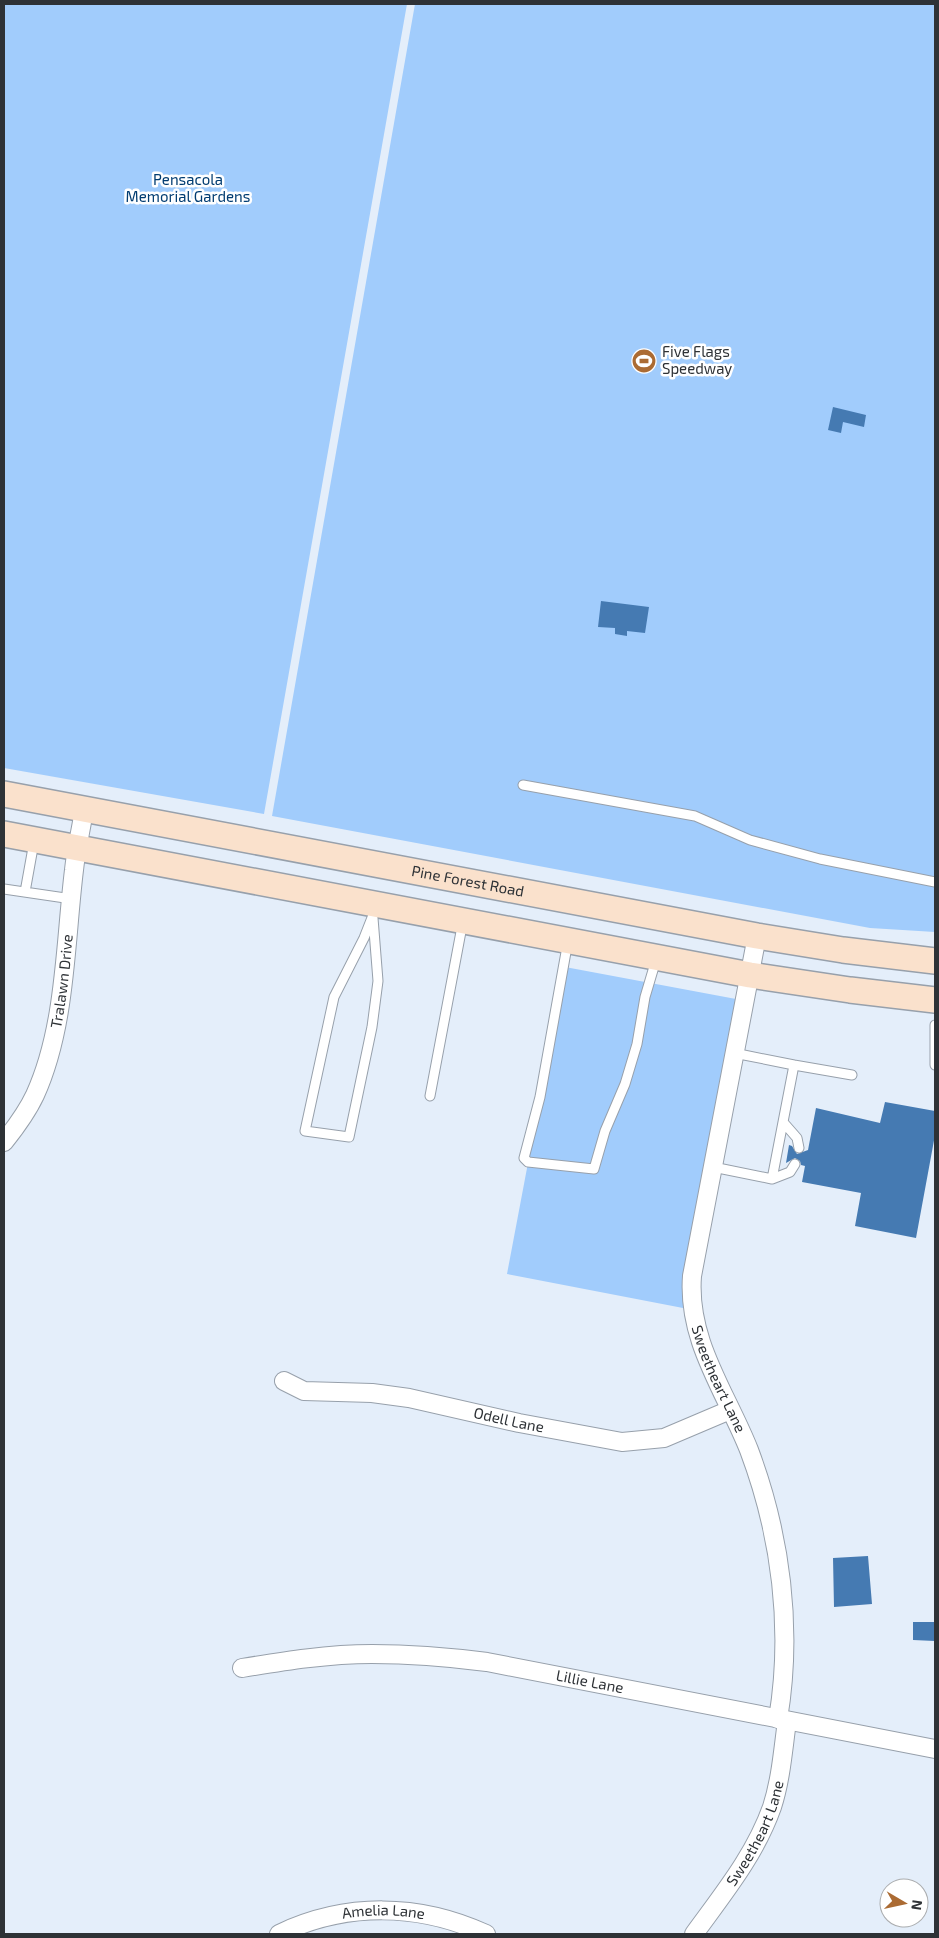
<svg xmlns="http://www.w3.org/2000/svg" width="939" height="1938" font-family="'Exo 2',sans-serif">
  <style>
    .green { fill: #a1ccfc }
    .building { fill: #457ab2 }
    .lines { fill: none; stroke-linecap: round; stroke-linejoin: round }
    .lane-casing { stroke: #97a0ab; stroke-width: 11 }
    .street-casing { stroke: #97a0ab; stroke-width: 20 }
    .secondary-casing { stroke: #97a0ab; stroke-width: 28 }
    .lane { stroke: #fff; stroke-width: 9 }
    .street { stroke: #fff; stroke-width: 18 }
    .secondary { stroke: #fae1cc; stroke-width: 25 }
    .labels { text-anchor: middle; stroke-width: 5; stroke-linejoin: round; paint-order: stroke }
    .park-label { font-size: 15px; fill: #003c71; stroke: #fff }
    .poi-label { font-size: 15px; fill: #2e3236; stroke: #fff; text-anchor: start }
    .street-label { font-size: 15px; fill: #2e3236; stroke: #fff }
  </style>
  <rect width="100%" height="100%" fill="#e4eefa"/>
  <!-- green -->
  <path class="green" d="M4,4H407L264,814L4,768Z
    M415,4H935V932L870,928L272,816Z
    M565,967L736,999L683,1274V1308L507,1274Z"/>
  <!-- building -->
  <path class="building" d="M833,407L866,415L864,427L843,422L841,433L828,430Z
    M601,601L649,607L645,633L627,631V636L615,634V628L598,627Z
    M885,1102L935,1111V1135L916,1238L855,1226L861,1193L802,1182L805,1166L801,1165L800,1161L795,1158L786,1163L789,1145L792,1146L797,1154L808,1150L816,1108L880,1123Z
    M868,1556L872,1604L834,1607L833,1558Z
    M913,1622H935V1641L913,1640Z"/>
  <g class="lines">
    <defs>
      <path id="lane" d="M523,785L695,816L750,840L820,859L935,882
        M4,889L72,899
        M25,892L34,842
        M373,918L378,981L372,1027L349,1137L305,1131L334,997L364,938L377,905
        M568,941L540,1097L524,1158L528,1162L594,1169L605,1131L625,1084L637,1044L645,997L656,960
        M935,1025V1065
        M794,1065L852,1075
        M430,1096L463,921
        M783,1122L797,1138L799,1148
        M713,1167L772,1179L794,1065L734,1053
        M772,1179L790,1172L795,1164"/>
      <g id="street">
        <path id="s1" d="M757,936L692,1276C687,1341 726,1392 749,1450C781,1535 793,1629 778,1719"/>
        <path id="s2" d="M4,1142C16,1127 27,1112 35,1095C66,1027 65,943 74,870C76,850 81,830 84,810"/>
        <path id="s3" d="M284,1381L304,1391L372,1393L409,1398L519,1423L622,1442L664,1438L730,1410"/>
        <path id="s4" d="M242,1668C285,1661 328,1654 372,1654C410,1654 448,1657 487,1662L935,1749"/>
        <path id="s5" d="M279,1934C346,1902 419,1903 486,1934"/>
        <path id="s6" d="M694,1934C723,1894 755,1855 772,1807C781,1779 783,1750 787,1721"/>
      </g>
      <g id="secondary">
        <path id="s7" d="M4,794L757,936L843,950L935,961"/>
        <path d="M4,834L750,975L850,990L935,1000"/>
      </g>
    </defs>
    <!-- lane casing -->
    <use href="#lane" class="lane-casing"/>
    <!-- street casing -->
    <use href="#street" class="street-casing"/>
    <!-- secondary casing -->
    <use href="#secondary" class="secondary-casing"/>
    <!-- lane -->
    <use href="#lane" class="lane"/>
    <!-- street -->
    <use href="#street" class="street"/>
    <!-- secondary -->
    <use href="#secondary" class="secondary"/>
  </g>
  <!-- icons -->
  <defs>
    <symbol id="stadium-disc" viewBox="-11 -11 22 22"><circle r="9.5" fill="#ab6b33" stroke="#fff"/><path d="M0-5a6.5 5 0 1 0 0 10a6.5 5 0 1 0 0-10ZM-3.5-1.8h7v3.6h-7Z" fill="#fff"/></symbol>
  </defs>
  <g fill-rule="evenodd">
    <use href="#stadium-disc" x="630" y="347" width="28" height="28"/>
  </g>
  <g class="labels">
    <!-- park labels -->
    <g class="park-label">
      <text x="188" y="185">Pensacola<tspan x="188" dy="17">Memorial Gardens</tspan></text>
    </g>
    <!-- poi labels -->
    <g class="poi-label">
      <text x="662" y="357">Five Flags<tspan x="662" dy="17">Speedway</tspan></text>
    </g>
    <!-- street labels -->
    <g class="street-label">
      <text dy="5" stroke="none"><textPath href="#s7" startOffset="472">Pine Forest Road</textPath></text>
      <text dy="5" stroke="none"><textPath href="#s2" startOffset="174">Tralawn Drive</textPath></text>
      <text dy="5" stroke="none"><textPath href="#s1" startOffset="454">Sweetheart Lane</textPath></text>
      <text dy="5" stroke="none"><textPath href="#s3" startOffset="230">Odell Lane</textPath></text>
      <text dy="5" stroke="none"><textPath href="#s4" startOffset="351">Lillie Lane</textPath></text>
      <text dy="5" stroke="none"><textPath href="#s6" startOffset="119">Sweetheart Lane</textPath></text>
      <text dy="5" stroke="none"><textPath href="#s5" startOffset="108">Amelia Lane</textPath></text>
    </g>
  </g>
  <!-- border -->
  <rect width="939" height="1938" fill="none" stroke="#2e3236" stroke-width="10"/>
  <!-- north arrow -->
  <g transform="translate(904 1903) rotate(99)"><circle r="24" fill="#ffffff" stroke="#abadaf"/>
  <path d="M0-4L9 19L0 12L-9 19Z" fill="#ab6b33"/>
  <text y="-8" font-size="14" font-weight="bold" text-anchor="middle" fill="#2e3236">N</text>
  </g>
</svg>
